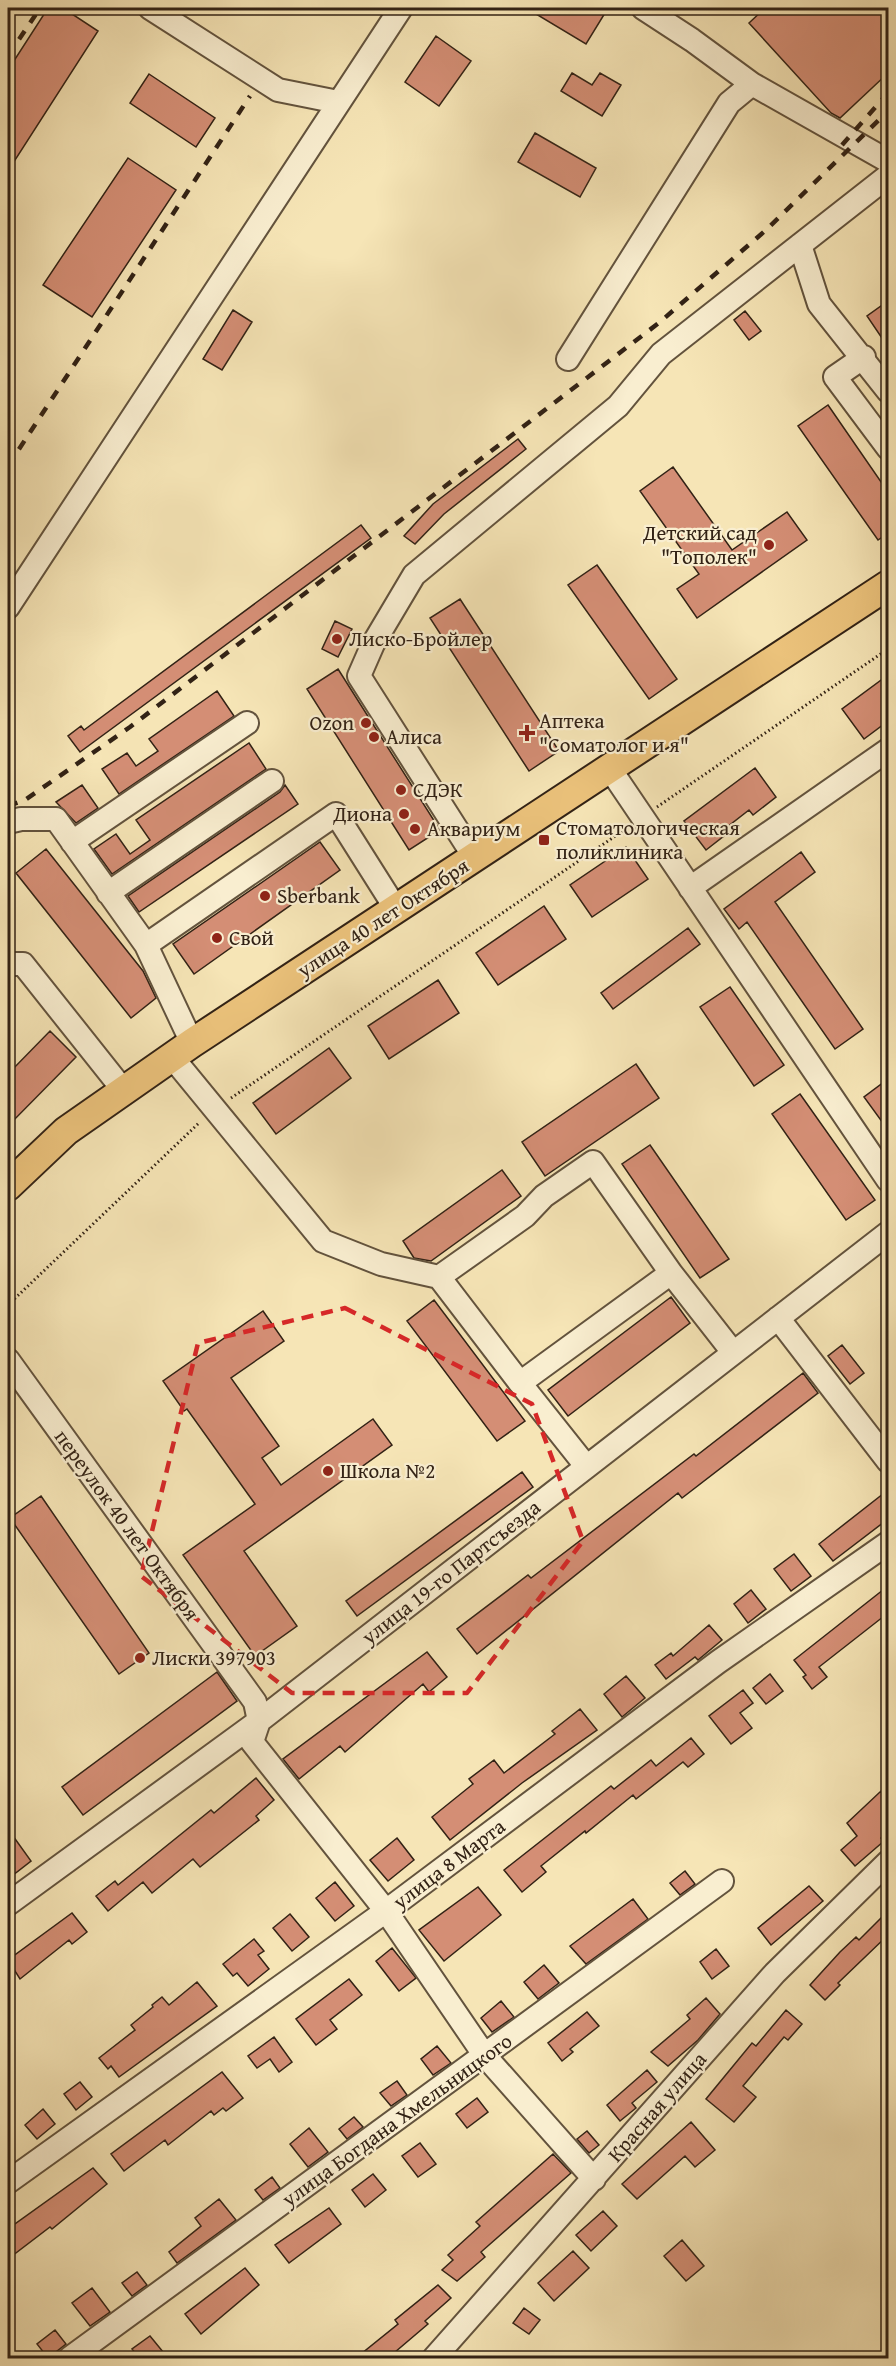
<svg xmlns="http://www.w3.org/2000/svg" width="896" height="2366" font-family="'Gentium Book Plus',serif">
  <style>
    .building { fill: #d48e75; stroke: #322215; stroke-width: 1.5 }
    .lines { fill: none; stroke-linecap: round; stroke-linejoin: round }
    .minor-casing { stroke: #63533d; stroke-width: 26 }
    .major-casing { stroke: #322215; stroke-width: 32 }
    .path { stroke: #322215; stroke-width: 3; stroke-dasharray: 1.5 3; stroke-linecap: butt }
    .minor { stroke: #f9eed0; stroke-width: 22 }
    .major { stroke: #ebc27b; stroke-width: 28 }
    .rail { stroke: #322215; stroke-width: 4.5; stroke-dasharray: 10 10; stroke-linecap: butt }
    .marked { fill: none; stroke: #d62828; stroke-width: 4.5; stroke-dasharray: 12 8; stroke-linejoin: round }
    .poi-dot { fill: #8f2418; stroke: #f9eed0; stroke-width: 2 }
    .labels { text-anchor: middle; stroke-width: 4.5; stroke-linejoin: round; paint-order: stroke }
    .poi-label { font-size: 21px; fill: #322215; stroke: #f9eed0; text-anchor: start }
    .street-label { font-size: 21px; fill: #322215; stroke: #f9eed0 }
  </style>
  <rect width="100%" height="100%" fill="#f6e5b6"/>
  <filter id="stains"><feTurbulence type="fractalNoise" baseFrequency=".00333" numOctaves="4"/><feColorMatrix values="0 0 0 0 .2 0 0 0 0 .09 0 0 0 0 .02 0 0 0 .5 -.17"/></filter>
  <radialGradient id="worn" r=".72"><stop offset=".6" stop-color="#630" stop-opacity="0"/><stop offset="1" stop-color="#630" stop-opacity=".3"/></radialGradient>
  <!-- building -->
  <path class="building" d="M48,8H63L98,31L8,171V70Z
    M526,8H595L605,13L586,44Z
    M765,8H888V73L840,118L831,113L749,23Z
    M436,36L471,61L439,106L405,82Z
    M572,73L592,85L600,73L621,85L602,116L561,91Z
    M149,74L215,118L196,147L130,103Z
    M535,133L596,168L580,197L518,162Z
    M128,158L176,190L92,317L43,285Z
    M888,301V347L867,316Z
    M233,310L252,322L222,370L203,359Z
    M745,311L761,331L749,340L734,320Z
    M828,405L888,492V533L878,540L798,426Z
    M518,439L526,449L444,514L415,544L404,536L433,504Z
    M673,467L732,550L787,512L807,540L697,618L677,589L699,574L640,491Z
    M361,525L371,538L80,752L68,736L81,726L84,730Z
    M597,565L677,679L649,699L568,585Z
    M460,599L559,751L529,771L430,618Z
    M335,621L352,629L338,657L322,649Z
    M338,669L440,830L409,850L307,689Z
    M888,675V721L864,739L842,709Z
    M217,691L234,716L119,794L102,769L127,753L136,766L158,751L149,739Z
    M249,743L266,769L112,874L94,849L116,834L130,854L150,840L136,820Z
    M755,768L776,797L753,815L749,810L726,828L729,832L706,850L684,821Z
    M82,785L98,808L76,823L56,802Z
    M285,785L298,804L139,912L128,896L280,792Z
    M320,842L340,870L194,974L173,944Z
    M626,847L648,879L592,917L570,885Z
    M46,849L143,971L156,998L131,1018L16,873Z
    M801,852L815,872L775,902L863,1029L835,1049L747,922L739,929L724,909Z
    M544,906L566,939L498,985L476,953Z
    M688,928L700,944L613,1009L601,993Z
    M438,980L459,1013L389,1059L368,1026Z
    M730,987L784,1065L754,1086L700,1007Z
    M50,1031L76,1057L8,1126V1074Z
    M329,1048L351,1078L276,1134L253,1103Z
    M636,1064L659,1098L545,1176L522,1142Z
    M888,1079V1130L864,1097Z
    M800,1094L875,1200L846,1220L772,1114Z
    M650,1145L729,1259L700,1278L622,1164Z
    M502,1170L521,1196L431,1261L414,1258L403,1241Z
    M671,1297L690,1323L568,1416L548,1390Z
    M434,1300L525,1421L497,1441L407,1321Z
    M263,1311L284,1341L231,1378L279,1446L262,1458L281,1485L373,1419L392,1445L244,1551L297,1626L255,1656L183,1555L255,1504L187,1409L184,1411L163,1381Z
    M842,1345L864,1373L850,1384L828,1356Z
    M803,1373L818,1393L682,1498L678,1493L477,1654L457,1629L528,1575L531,1578L694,1454L696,1456Z
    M522,1472L533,1487L357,1616L346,1601Z
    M888,1490V1519L833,1561L819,1544Z
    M41,1496L149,1653L119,1674L10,1518Z
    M794,1554L811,1576L791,1591L774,1569Z
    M888,1586V1613L819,1667L827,1677L812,1689L803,1677L806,1675L794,1660Z
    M751,1590L766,1609L748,1623L734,1604Z
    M709,1625L722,1640L698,1660L695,1657L666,1679L655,1665L671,1653L673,1656Z
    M427,1652L447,1677L429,1692L423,1684L345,1752L340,1746L299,1779L283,1759Z
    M217,1672L237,1701L83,1815L62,1787Z
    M770,1674L783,1691L766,1704L753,1688Z
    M626,1676L645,1698L622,1717L604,1694Z
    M743,1690L753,1703L740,1713L752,1728L731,1744L709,1716Z
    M580,1709L597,1730L522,1783L450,1840L432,1817L473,1784L469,1779L494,1760L504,1773L555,1734L552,1731Z
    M691,1738L704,1754L688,1767L683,1762L636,1799L633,1795L586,1833L585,1831L541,1866L546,1872L522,1892L504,1870L611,1786L614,1789L651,1760L656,1766Z
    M256,1778L274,1800L256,1816L259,1820L200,1867L193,1859L152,1893L143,1882L108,1911L96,1896L115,1881L118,1885L211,1810L214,1813Z
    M881,1791L888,1800V1832L881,1838L884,1841L855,1866L841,1850L857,1836L847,1823Z
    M8,1829L31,1861L8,1879Z
    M397,1838L414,1860L388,1881L370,1860Z
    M685,1871L695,1884L680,1895L670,1883Z
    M335,1882L354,1906L335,1921L316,1898Z
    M809,1886L823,1901L771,1945L758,1928Z
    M478,1887L501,1915L444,1961L419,1930Z
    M633,1899L648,1919L586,1964L570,1946Z
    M888,1911V1935L838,1983L840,1985L825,2000L810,1985L840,1952L856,1937L859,1940Z
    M72,1913L87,1932L72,1944L69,1940L20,1979L8,1960Z
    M290,1914L309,1937L292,1951L273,1928Z
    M254,1939L264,1951L258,1955L269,1969L248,1986L237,1973L233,1976L223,1964Z
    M392,1948L416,1978L399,1991L376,1961Z
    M716,1949L729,1966L712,1979L700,1962Z
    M544,1965L559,1983L538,1999L524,1982Z
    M349,1979L362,1995L330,2020L337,2029L316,2045L296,2019Z
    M197,1982L217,2006L119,2077L111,2066L108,2069L99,2058L135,2030L131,2025L153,2007L152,2005L162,1997L169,2005Z
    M706,1998L720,2014L698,2040L668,2066L651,2052L690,2019L687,2015Z
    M501,2001L514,2017L492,2032L481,2018Z
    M786,2010L802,2024L788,2040L784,2037L743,2086L756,2097L734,2122L706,2099L752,2043L756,2046Z
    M587,2012L599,2026L570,2049L573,2052L562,2061L548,2043Z
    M274,2037L292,2062L279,2072L270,2059L257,2068L248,2056Z
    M437,2046L451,2063L433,2075L421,2059Z
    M647,2070L657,2082L632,2103L636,2108L620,2121L607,2105Z
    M222,2072L243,2098L226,2111L223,2108L214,2115L211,2111L168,2145L165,2140L124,2171L111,2154Z
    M397,2081L407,2095L391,2106L380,2093Z
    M80,2082L92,2097L76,2110L64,2094Z
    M477,2098L488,2112L467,2128L456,2114Z
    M43,2109L55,2124L37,2139L25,2125Z
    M354,2117L363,2127L347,2139L339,2129Z
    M691,2122L715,2150L695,2167L685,2156L637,2199L622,2184Z
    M309,2128L328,2152L308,2167L290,2144Z
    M587,2131L599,2145L589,2153L577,2139Z
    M420,2143L436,2164L418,2177L402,2156Z
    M553,2154L571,2173L481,2252L485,2257L457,2281L442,2270L453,2260L448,2255L480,2226L476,2222Z
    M93,2168L107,2184L52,2229L50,2227L8,2259V2229Z
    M373,2174L386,2190L365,2207L352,2190Z
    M272,2177L280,2188L263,2200L255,2190Z
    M219,2199L236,2220L177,2263L169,2252L201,2226L195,2218Z
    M329,2208L341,2224L289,2263L275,2245Z
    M603,2211L617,2226L591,2251L576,2235Z
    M682,2240L704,2266L686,2281L664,2256Z
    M573,2251L589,2268L554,2301L538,2283Z
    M245,2268L259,2285L201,2334L185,2314Z
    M137,2272L147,2285L132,2296L122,2283Z
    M438,2285L451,2298L425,2321L428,2324L388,2358H356L398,2324L395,2320Z
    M92,2288L110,2312L90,2326L72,2303Z
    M524,2308L540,2320L529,2334L513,2323Z
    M55,2330L66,2344L48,2358L37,2344Z
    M150,2336L168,2358H139L132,2349Z"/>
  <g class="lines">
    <defs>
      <path id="minor" d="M150,8L278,90L338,102
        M643,8L692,40L752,84L888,161
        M800,245L819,304L888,391
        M864,357L835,377L888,448
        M568,359L729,103L752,84
        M8,607L401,8
        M610,769L888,1180
        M8,822L21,819H56L146,945L192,1043
        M72,842L247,723
        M475,858L359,676L373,644L414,575L618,406L661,354L888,176
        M690,888L888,750
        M108,893L272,781
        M146,945L336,814L396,909
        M8,964H23L124,1091
        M172,1057L323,1241L381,1264L439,1277L520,1383L671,1273L593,1162L544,1196L525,1216L439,1277
        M671,1273L732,1351
        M778,1318L888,1461
        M8,1360L255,1702L259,1721L252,1742L386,1911L485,2056L594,2179
        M520,1383L586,1466
        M8,1904L259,1721L888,1233
        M8,2182L386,1911L718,1662L888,1543
        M70,2358L722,1881
        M434,2358L775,1973L888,1862"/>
      <path id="major" d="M8,1186L66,1131L192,1043L888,585"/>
    </defs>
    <!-- minor casing -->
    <use href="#minor" class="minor-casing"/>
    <!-- major casing -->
    <use href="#major" class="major-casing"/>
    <!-- path -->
    <path class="path" d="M657,807L888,649
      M231,1098L627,828
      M8,1305L200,1122"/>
    <!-- minor -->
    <use href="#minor" class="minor"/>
    <!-- major -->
    <use href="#major" class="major"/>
    <!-- rail -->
    <path class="rail" d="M8,56L40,8
      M842,145L888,93
      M8,466L250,96
      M8,806L25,800L130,727L660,322L766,230L888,111"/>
  </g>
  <!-- marked area -->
  <path class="marked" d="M345,1308L532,1404L583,1541L467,1693H292L141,1576L198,1343Z"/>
  <!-- markers -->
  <g class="poi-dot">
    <circle cx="769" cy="545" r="6"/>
    <circle cx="337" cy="639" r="6"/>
    <circle cx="366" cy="723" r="6"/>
    <path d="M524 724h6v6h6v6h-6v6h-6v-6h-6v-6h6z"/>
    <circle cx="374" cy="737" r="6"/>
    <circle cx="401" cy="790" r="6"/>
    <circle cx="404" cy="814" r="6"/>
    <circle cx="415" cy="829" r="6"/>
    <rect x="538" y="834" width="12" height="12" rx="3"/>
    <circle cx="265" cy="896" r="6"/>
    <circle cx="217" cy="938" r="6"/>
    <circle cx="328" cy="1471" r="6"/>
    <circle cx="140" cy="1658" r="6"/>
  </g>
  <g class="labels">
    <!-- poi labels -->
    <g class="poi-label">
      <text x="757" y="540" text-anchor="end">Детский сад<tspan x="757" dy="24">"Тополек"</tspan></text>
      <text x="349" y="646">Лиско-Бройлер</text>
      <text x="539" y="728">Аптека<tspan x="539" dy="24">"Соматолог и я"</tspan></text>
      <text x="354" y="730" text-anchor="end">Ozon</text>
      <text x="386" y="744">Алиса</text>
      <text x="413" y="797">СДЭК</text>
      <text x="392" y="821" text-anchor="end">Диона</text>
      <text x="556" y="835">Стоматологическая<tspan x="556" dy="24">поликлиника</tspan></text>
      <text x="427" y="836">Аквариум</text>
      <text x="277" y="903">Sberbank</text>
      <text x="229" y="945">Свой</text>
      <text x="340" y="1478">Школа №2</text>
      <text x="152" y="1665">Лиски 397903</text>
    </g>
    <!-- street labels -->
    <g class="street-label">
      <text transform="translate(383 918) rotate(-33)" y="7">улица 40 лет Октября</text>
      <text transform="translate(127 1525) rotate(54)" y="7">переулок 40 лет Октября</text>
      <text transform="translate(451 1572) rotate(-38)" y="7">улица 19-го Партсъезда</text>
      <text transform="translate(449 1864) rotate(-37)" y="7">улица 8 Марта</text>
      <text transform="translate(657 2107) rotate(-49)" y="7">Красная улица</text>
      <text transform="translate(397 2120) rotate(-36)" y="7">улица Богдана Хмельницкого</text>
    </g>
  </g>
  <!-- margin -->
  <rect width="896" height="2366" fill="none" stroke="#f6e5b6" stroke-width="30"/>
  <rect x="9" y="9" width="878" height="2348" fill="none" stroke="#322215" stroke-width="3"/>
  <rect x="15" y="15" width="866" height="2336" fill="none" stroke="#322215" stroke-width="1.5"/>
  <rect width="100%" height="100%" filter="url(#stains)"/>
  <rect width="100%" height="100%" fill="url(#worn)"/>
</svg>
